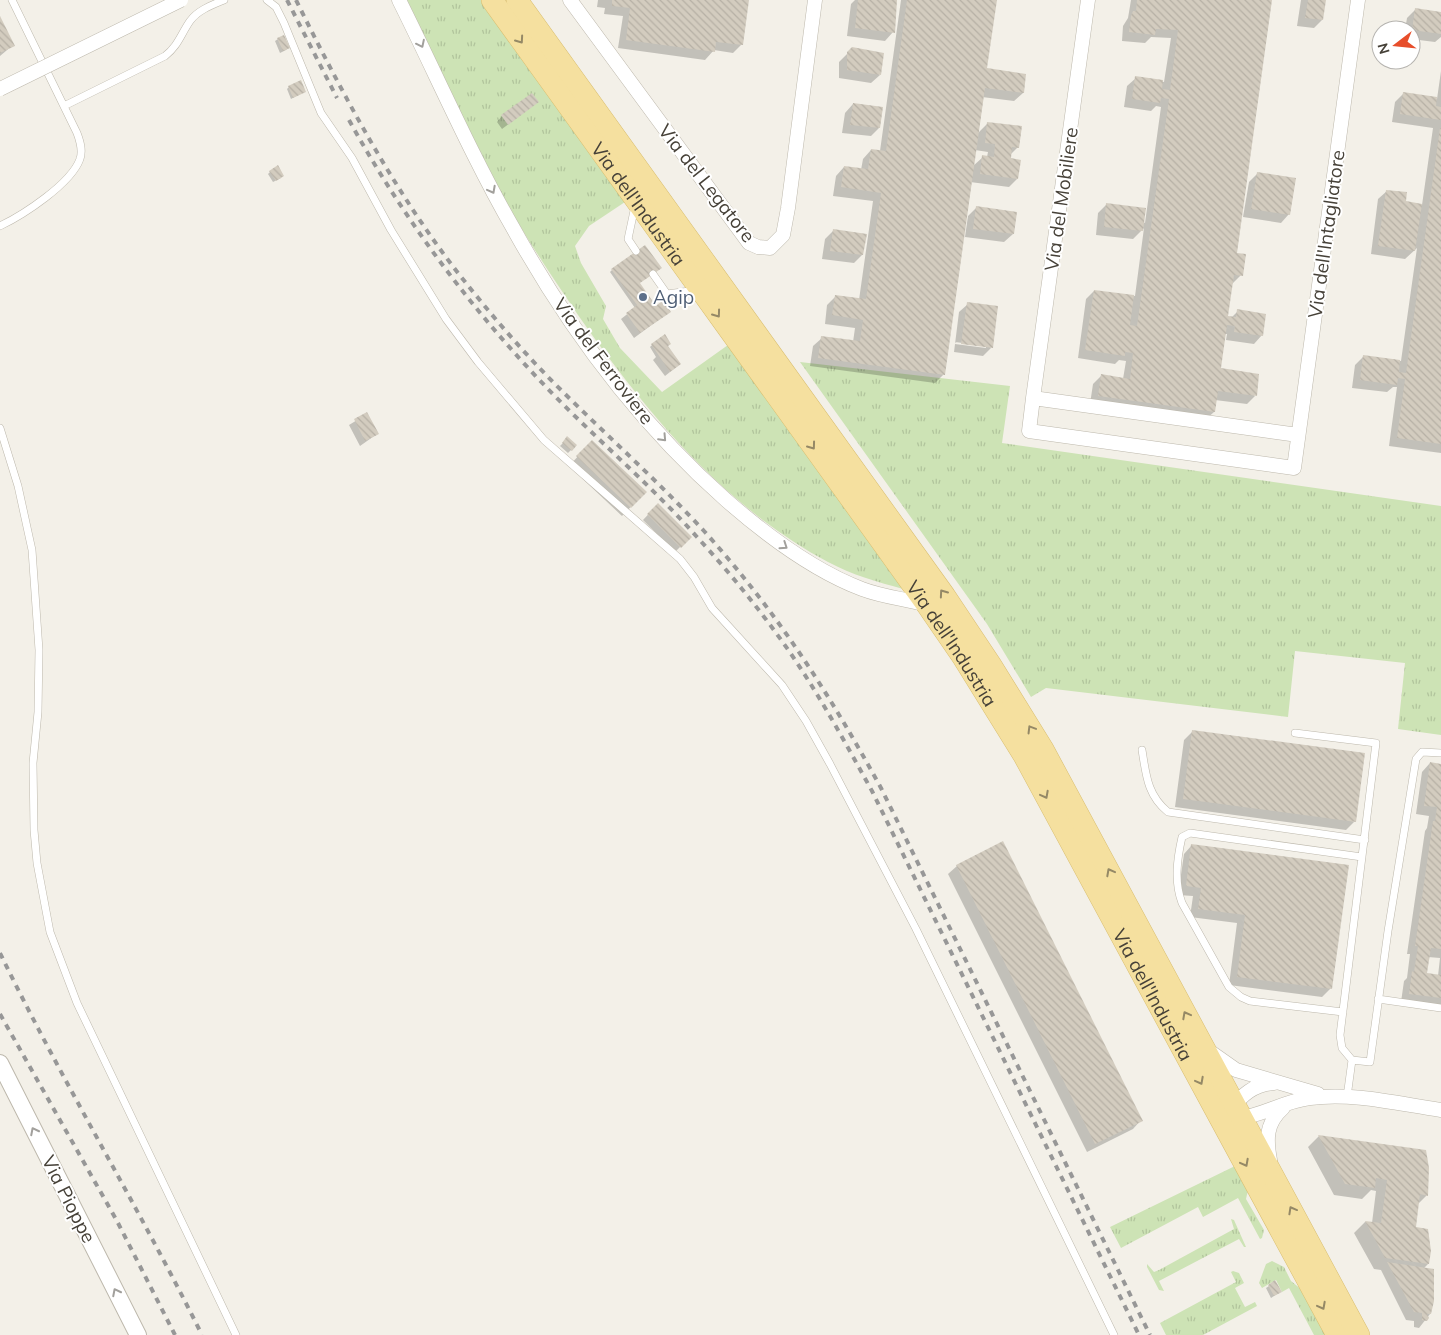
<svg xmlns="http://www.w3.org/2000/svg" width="1441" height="1335" font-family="Mulish,sans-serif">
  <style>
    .grass { fill: url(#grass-tufts) }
    .shadow { fill: #0003; fill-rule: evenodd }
    .building { fill: url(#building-back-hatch) }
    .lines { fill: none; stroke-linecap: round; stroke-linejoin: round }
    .service-casing { stroke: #bdb8ac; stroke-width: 8 }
    .minor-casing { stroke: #bdb8ac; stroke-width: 15 }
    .tertiary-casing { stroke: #bdb8ac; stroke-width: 18 }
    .primary-casing { stroke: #d9be70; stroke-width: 22 }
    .service { stroke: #fff; stroke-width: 7 }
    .minor { stroke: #fff; stroke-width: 14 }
    .tertiary { stroke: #fff; stroke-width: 16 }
    .primary { stroke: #f5e09f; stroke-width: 21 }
    .rail { stroke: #979797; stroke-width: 4; stroke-dasharray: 6 6; stroke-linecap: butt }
    .minor-bridge-casing { stroke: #bdb8ac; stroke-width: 15; stroke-linecap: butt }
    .minor-bridge { stroke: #fff; stroke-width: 14 }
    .oneway { stroke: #958966 }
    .oneway2 { stroke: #a2a09c }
    .service-dot { fill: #5c6f8a; stroke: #fff; stroke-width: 2 }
    .labels { text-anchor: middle; stroke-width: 4; stroke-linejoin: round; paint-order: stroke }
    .street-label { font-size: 19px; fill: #464138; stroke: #fff }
    .service-label { font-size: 19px; fill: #4e5e75; stroke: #fff; text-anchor: start }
  </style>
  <defs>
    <pattern id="grass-tufts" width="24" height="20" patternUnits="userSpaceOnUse" patternTransform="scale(1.25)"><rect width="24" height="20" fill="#cde3b5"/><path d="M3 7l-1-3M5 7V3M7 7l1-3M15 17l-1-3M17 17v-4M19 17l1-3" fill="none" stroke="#b1c49c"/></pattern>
    <pattern id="building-back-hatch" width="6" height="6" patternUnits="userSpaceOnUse" patternTransform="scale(1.25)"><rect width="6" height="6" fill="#d3ccbf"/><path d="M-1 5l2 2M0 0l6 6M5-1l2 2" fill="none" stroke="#b6b0a5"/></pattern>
  </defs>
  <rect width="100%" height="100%" fill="#f3f0e8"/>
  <!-- grass -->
  <path class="grass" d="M407,0H482L625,202L589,226L575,246L581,263L606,306L603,319L620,348L662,392L728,345L903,589C878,582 852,575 828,562C723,506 645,411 578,315C556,282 533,249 513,214C474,145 442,71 407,0Z
    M800,362L1010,386L1002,443L1441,506V735L1398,729L1405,663L1295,651L1288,717L1046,688L1031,697L987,624Z
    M1235,1166L1248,1190L1246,1199L1264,1230L1262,1238L1260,1239L1238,1198L1203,1217L1198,1207L1121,1248L1110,1227Z
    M1231,1219L1234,1220L1246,1247H1244L1239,1239L1159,1281L1164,1291L1159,1290L1147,1267V1264L1154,1272L1159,1270L1234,1229Z
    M1272,1261L1284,1267L1291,1281L1302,1290L1327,1335H1314L1289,1288L1282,1292L1276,1280L1262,1288L1259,1283L1266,1264Z
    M1233,1271L1239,1273L1244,1283L1235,1288L1245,1307L1255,1302L1257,1306L1203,1335H1166L1160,1323L1236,1282L1231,1272Z"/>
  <!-- shadow -->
  <path class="shadow" d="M598,0H748L741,45L733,53L714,50L705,60L618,48L623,16L604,14L605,8L597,7Z
    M855,0H896L893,32L885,41L847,36L851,4Z
    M901,0H995L986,69L1025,75L1023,93L1014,101L982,97L977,134L988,123L1018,147L1010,155L1017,179L1009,187L970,182L944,374L935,383L810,366L813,346L822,338L853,342L855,328L825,324L827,305L836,296L859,300L873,201L833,196L836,176L844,167L861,170L863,159L871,150L880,151ZM975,150L988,152L987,157H983L972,167Z
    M1131,0H1271L1236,254L1241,275L1232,284L1227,317L1231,318L1238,311L1262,335L1254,344L1226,340L1227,334H1225L1220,369L1255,396L1247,404L1215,400L1214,412L1205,420L1090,404L1093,384L1101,376L1123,379L1126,361L1119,360L1115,364L1078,358L1086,299L1094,291L1135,296L1144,228L1133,239L1096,235L1098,213L1107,204L1145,223L1161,107L1156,106L1151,111L1124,107L1127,86L1136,78L1164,82L1171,38L1151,37L1145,43L1122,41L1123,26L1128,18Z
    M1301,0H1325L1322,20L1314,28L1297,26Z
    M1415,10L1441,13V37L1435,42L1411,39V30H1405L1407,18Z
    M0,19L13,45L0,56Z
    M278,39L288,48L286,50L280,53L275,41Z
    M852,49L880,75L871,83L839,78V62Z
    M1441,71V453L1389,446L1397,387H1393L1387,392L1352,388L1355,365L1364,356L1401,361L1417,248L1405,259L1371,254L1378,199L1387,191L1405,202L1422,205L1433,128L1392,122L1395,102L1403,94L1437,99Z
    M289,87L305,91L291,99L287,89Z
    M853,104L879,128L871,136L842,133L845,113Z
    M523,113L502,129L497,122L502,116Z
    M270,172L281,178L273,182L268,174Z
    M1257,174L1289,214L1281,223L1243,217L1249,182Z
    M977,207L1013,234L1004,242L965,237L968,216Z
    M834,230L862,255L854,263L822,259L825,239Z
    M612,270L655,307L669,312L634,338L621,319L635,308L610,272Z
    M968,304L991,348L983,356L954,352L959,312ZM955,342L986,346V348L955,344Z
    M652,345L667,346L680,364L665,376L653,360L656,357L650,347Z
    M367,414L377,434L360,446L349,425Z
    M568,438L576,445L568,453L560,446Z
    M592,441L645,492L622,516L569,466Z
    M658,504L690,537L675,552L643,520Z
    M1193,731L1354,822L1346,830L1175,807L1184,740Z
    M1430,763L1441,765V1007L1401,1002L1404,981L1407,978L1410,954H1407L1425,831L1427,828L1429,816L1416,814L1422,772ZM1428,957L1440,958L1438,976L1426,974Z
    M1192,845L1331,988L1322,997L1229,985L1237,923L1190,917L1193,896L1178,895L1184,854Z
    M957,866L1141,1120L1133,1129L1087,1152L948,874Z
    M1319,1136L1427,1195L1417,1205L1414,1228L1428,1264L1423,1269L1430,1314L1419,1328L1414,1327V1321L1406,1320L1381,1270L1374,1269L1354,1233L1365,1222L1372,1223L1376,1191L1371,1190L1362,1199L1334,1195L1308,1147Z
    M1275,1282L1280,1292L1271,1298L1266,1288Z"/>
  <!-- building -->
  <path class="building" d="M612,0H749L743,45L716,42L715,52L626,40L630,8L612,6Z
    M858,0H897L895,33L855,28Z
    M907,0H997L987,68L1026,74L1024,93L985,88L945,375L818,358L821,336L860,341L863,320L832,315L835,295L866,299L881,193L841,187L844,166L868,169L871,149L886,151Z
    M1137,0H1272L1237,253L1246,254L1243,276L1234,275L1228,316L1236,317L1237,309L1266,314L1263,336L1234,332L1235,326L1227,325L1221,368L1259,374L1257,396L1218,391L1215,412L1098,396L1101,374L1130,379L1133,353L1125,352V356L1085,350L1094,290L1134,295L1130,325L1137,326L1169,99L1161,98L1160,103L1132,99L1135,76L1163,80L1162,89L1170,90L1178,30L1156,29L1155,35L1129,32L1131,16L1133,11H1136Z
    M1308,0H1326L1323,20L1305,18Z
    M1415,8L1441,12V34L1412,30Z
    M0,16L15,46L0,53Z
    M284,35L290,48L283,51L277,38Z
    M852,47L884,53L881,75L847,70V52Z
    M301,80L306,92L293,98L288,86Z
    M1403,92L1437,97L1436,106L1441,107V120L1400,114Z
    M532,93L539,102L508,125L501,115Z
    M853,103L883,107L880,128L850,125Z
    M987,122L1022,126L1019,148L1012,147L1011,158L1021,160L1018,179L980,174L982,155L994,157L995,144L985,143Z
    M1440,128H1441V444L1397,438L1405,379L1398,378L1397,385L1360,380L1363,355L1400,360L1399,372L1406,373Z
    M278,165L284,176L276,181L269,171Z
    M1257,172L1296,178L1290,215L1251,209Z
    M1386,190L1407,192L1406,201L1422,204L1415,251L1378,246Z
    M1106,203L1146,208L1143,231L1104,227Z
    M976,206L1017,212L1014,234L973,229Z
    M833,229L867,234L863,255L830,251Z
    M645,245L662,268L640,283L656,306L663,300L671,312L640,333L626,313L637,305L611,269Z
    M967,302L998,306L993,348L961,344Z
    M665,334L671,344L668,346L681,364L670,372L651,344Z
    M367,412L379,434L365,441L354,419Z
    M567,436L577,445L572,451L562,443Z
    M592,440L647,492L631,508L576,456Z
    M658,503L692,537L681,548L647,514Z
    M1192,730L1365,753L1356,822L1183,799Z
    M1430,762L1441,764V949L1431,948L1427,973L1441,975V998L1409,994L1412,971L1414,972L1418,946H1415L1433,821H1435L1437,807L1424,806Z
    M1003,841L1143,1121L1095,1144L956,865Z
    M1191,844L1349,865L1332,989L1237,977L1245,915L1198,909L1201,888L1186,886Z
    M1318,1135L1426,1150L1429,1168L1428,1196L1420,1194L1416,1227L1428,1229L1431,1251L1429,1264L1385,1258L1365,1221L1381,1223L1387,1180L1376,1178L1375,1188L1345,1184Z
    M1387,1262L1434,1269V1301L1431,1314H1427L1429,1318L1427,1321L1422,1320V1313L1414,1312Z
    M1275,1280L1282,1292L1274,1296L1268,1285Z"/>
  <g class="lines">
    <defs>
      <path id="service" d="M267,0L276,7L284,23L321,113L352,158L391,230L446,319L478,362L544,440L680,559L694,577L712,608L782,685L806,721L830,764L916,929L1114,1335
        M64,106L165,56C178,46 181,34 190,21C198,10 212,5 224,0
        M635,206L628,239L636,251
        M0,226C23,215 71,184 80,159C83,150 80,141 77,133L12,0
        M653,274L667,294L697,290
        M0,428L18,486L32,550L39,650L38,712L33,763L34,830L37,863L50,932L77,1003L236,1335
        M1295,733L1376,743L1340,1035L1342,1048L1352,1060L1370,1062L1388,931L1416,759L1422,752L1441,753
        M1142,750C1146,774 1147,795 1168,812L1365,840
        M1378,999L1441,1008
        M1343,1012L1250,1001L1241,997L1229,987L1182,903C1174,882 1177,859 1182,837L1190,833L1362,857
        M1347,1097L1352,1060"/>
      <path id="minor" d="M399,0C437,76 471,155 513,228C569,329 640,424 726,500C766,535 812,570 862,589C883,597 906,599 927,605
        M570,0L749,243L758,247L770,248L783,235L788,208L815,0
        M1088,0L1033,398L1298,435
        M1033,398L1029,431L1294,468L1358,0
        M1209,1051L1236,1070L1318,1094
        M1230,1110C1242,1095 1254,1084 1274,1083
        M1236,1119C1262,1116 1284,1101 1310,1098C1353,1092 1399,1104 1441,1110
        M1270,1160C1266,1139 1266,1123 1283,1108"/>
      <path id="tertiary" d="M0,1063L138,1335"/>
      <g id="primary">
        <path id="s1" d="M492,0L927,605L962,656L1024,756L1337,1335"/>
        <path d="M517,0L945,596L991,665L1043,749L1359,1335"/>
      </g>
    </defs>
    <!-- service casing -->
    <use href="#service" class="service-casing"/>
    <!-- minor casing -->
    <use href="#minor" class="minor-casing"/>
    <!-- tertiary casing -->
    <use href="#tertiary" class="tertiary-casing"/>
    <!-- primary casing -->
    <use href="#primary" class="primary-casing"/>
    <!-- service -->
    <use href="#service" class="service"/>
    <!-- minor -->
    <use href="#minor" class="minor"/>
    <!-- tertiary -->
    <use href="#tertiary" class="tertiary"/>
    <!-- primary -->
    <use href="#primary" class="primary"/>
    <!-- rail -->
    <path class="rail" d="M287,0L337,98
      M296,0C343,95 393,189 458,273C488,311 521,350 556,385C605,434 657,480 704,531C777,612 829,693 881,788L1150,1335
      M349,120C403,218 470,308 548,389C596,439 651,485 697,537C730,573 761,611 789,651C820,696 846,744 872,791L1139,1335
      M0,953C63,1083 138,1206 202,1335
      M0,1014L117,1221L175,1335"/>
    <defs>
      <path id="minor-bridge" d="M0,89L181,0"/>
    </defs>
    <!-- minor-bridge casing -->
    <use href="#minor-bridge" class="minor-bridge-casing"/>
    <!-- minor-bridge -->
    <use href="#minor-bridge" class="minor-bridge"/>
  </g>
  <!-- one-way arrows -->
  <defs><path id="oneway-chevron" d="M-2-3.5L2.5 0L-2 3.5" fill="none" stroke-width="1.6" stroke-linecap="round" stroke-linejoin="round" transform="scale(1.25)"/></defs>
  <g class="oneway">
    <use href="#oneway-chevron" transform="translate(520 40) rotate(55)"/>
    <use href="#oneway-chevron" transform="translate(717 314) rotate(54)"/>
    <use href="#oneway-chevron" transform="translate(812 446) rotate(54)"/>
    <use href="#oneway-chevron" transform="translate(943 593) rotate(-125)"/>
    <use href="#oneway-chevron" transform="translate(1031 729) rotate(-121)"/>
    <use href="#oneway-chevron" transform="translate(1045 795) rotate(62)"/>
    <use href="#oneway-chevron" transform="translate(1110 872) rotate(-118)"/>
    <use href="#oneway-chevron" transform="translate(1186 1015) rotate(-118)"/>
    <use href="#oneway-chevron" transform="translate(1200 1081) rotate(62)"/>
    <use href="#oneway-chevron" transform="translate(1245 1163) rotate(62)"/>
    <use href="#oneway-chevron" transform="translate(1292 1210) rotate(-119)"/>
    <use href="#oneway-chevron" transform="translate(1322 1306) rotate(62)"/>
  </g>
  <g class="oneway2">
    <use href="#oneway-chevron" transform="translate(421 44) rotate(64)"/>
    <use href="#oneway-chevron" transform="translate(492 190) rotate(62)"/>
    <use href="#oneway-chevron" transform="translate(663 438) rotate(47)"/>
    <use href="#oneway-chevron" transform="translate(784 546) rotate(34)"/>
    <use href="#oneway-chevron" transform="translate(34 1131) rotate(-117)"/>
    <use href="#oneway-chevron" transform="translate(116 1292) rotate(-117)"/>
  </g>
  <!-- markers -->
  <circle class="service-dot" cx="643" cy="297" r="5"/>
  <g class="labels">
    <!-- street labels -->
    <g class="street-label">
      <text transform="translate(707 183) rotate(52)" y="7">Via del Legatore</text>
      <text transform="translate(1061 199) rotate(-82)" y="7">Via del Mobiliere</text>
      <text dy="7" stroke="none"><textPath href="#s1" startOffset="251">Via dell'Industria</textPath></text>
      <text transform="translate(1326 234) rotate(-82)" y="7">Via dell'Intagliatore</text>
      <text transform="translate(604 361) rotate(53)" y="7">Via del Ferroviere</text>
      <text dy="7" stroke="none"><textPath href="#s1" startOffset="791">Via dell'Industria</textPath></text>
      <text dy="7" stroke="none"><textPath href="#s1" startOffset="1196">Via dell'Industria</textPath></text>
      <text transform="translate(69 1199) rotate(63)" y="7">Via Pioppe</text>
    </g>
    <!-- service labels -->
    <g class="service-label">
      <text x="653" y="304">Agip</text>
    </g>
  </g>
  <!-- north arrow -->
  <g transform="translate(1396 45) rotate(254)"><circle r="24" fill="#ffffff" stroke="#b5b3af"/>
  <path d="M0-4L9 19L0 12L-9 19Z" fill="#e74e2b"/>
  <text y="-8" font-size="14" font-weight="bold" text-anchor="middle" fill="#464138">N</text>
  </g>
</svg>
